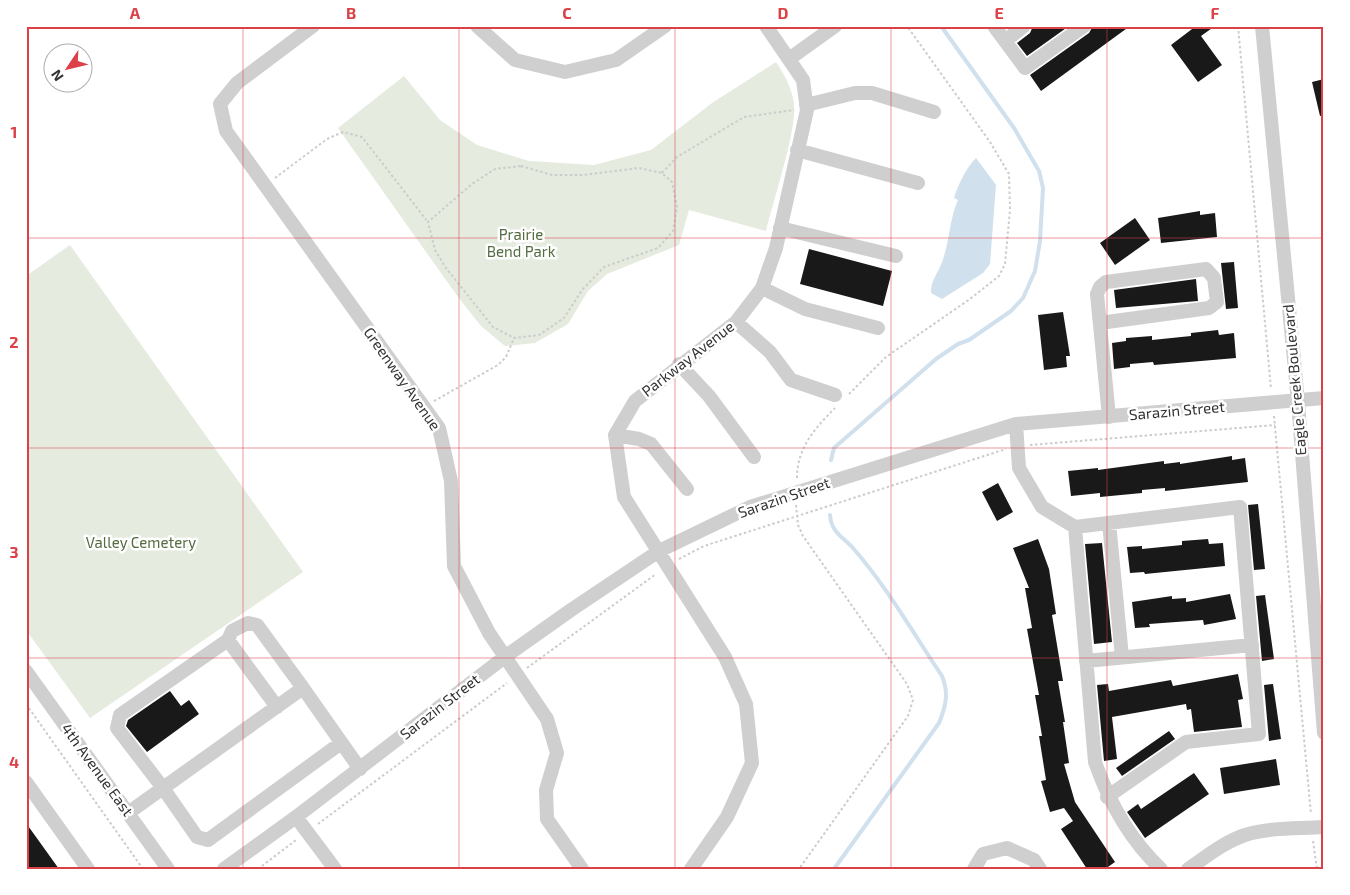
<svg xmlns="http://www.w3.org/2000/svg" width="1350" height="895" font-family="'Exo 2',sans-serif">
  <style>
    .green { fill: #e5ebdf }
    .water { fill: #d0e0ec }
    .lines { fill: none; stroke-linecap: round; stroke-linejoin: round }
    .stream { stroke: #d0e0ec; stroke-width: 4 }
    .building { fill: #191919 }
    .path { stroke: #ccc; stroke-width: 2; stroke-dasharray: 2.5 2.5; stroke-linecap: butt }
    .minor { stroke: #cfcfcf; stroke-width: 14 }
    .grid { fill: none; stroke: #dc4148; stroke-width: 1; stroke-opacity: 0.55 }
    .labels { text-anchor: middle; stroke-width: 5; stroke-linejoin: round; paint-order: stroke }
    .park-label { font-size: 15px; fill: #546c41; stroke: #fff }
    .street-label { font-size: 15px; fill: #323232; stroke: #fff }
    .neatline { fill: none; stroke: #dc4148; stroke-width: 2 }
    .grid-label { font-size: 16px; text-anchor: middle; font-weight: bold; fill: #dc4148 }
  </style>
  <rect width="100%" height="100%" fill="#fff"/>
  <!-- green -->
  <path class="green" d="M776,62C784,74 792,88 794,104C797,130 773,201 766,231L689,210L679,245L607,274L588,291L568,324L535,343L505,346L481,326L458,297L338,128L404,76L440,120L477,145L529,161L594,165L651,150L712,103Z
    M70,245L303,572L90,718L26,630V276Z"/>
  <!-- water -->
  <path class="water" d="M976,158L996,185L990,264L983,273L942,299L931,293C931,283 934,279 938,271C950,249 948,222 958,200L954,198C958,185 966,168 976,158Z"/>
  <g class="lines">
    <!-- stream -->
    <path class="stream" d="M831,460L834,448L936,359L958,344L969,340L1011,311L1023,298L1035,271L1040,241L1043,188L1039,171L1014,128L941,26
      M830,515C831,532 843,537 853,548C887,587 913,633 942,676C949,693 946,706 939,723L834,869"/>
  </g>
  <!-- building -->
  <path class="building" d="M1033,26H1069L1027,56L1017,43L1030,33Z
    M1093,26H1130L1041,91L1030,75L1089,33Z
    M1196,26H1215L1201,36L1222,65L1198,82L1171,45Z
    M1324,79V115L1320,116L1312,82Z
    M1200,211V215L1215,213L1217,237L1161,243L1158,218Z
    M1135,218L1150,240L1115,265L1100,243Z
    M809,249L892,271L883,306L800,284Z
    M1234,262L1238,308L1226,309L1221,263Z
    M1196,279L1198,301L1116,308L1114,290Z
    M1063,312L1070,356H1066L1067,367L1044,370L1038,315Z
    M1218,330L1219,335L1234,333L1236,358L1154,365L1153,362L1130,364V367L1114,369L1112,343L1126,341V338L1152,336V340L1191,336V333Z
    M1232,456V460L1245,458L1248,482L1165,491V488L1142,490V493L1100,497V493L1071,496L1068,471L1098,468V470L1164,461V464L1180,462V464Z
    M998,483L1013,512L997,521L982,492Z
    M1258,504L1265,569L1254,570L1248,505Z
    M1038,539L1049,569L1056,614L1052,615L1063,681H1058L1065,722H1063L1069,763L1064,764L1075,802L1115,862L1105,869H1087L1061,829L1073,821L1064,808L1050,812L1041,781L1046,780L1039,736H1042L1035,695H1039L1027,629L1032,628L1025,588H1029L1013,548Z
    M1208,539L1209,544L1223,543L1225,566L1145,574L1144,572L1130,573L1127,547L1142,546V549L1182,545V541Z
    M1102,543L1112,642L1094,644L1085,544Z
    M1230,594L1236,619L1204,625L1203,620L1149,624L1150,627L1135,628L1132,602L1172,596V599L1186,598V602Z
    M1265,595L1274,659L1262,661L1256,596Z
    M1238,674L1243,699L1238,700L1242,727L1194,732L1191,709L1187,710L1186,704L1112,717L1117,759L1104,761L1097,685L1108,684L1109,691L1171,680L1173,686Z
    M1273,684L1281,739L1269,741L1264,685Z
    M170,691L181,706L189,700L199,714L147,752L126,726L128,720Z
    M1169,731L1175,739L1122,776L1116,768Z
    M1276,759L1280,785L1224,794L1220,768Z
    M1194,773L1209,794L1145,838L1127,812L1138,804L1141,809Z
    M26,823L59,869H26Z"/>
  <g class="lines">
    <!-- path -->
    <path class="path" d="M1238,26L1271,389
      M521,166L552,175H583L639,168L662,173L672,182L677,207L673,231L658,248L604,267L582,290L564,318L539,335L514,338L493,327L446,268L435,250L428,222L472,184L495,169Z
      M662,173L677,157L744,117L794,110
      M275,178L327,139L343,132L362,137L428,222
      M849,394L886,357L970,299L999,276L1005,264L1010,210L1009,174L990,142L907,26
      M434,401L498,365L506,357L514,338
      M1274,416L1311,814
      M1030,445L1275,425
      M797,478C797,448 815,428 835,408
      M796,505L798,525L803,536L907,684L913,700L908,716L799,869
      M679,559L704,546L1006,449
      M527,668L656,574
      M26,704L143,869
      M318,824L507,683
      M1313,841L1317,869
      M258,869L296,840"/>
    <!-- minor -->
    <path class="minor" d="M313,26L237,83L220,104L226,131L439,428L451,481L454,566L489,633L547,719L557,753L546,790L547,819L582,869
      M477,26L515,60L565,72L616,60L665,26
      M994,26L1025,68L1084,26
      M1262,26L1298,402L1324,733
      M1005,41L1024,26
      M789,59L835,26
      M806,105L855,93H872L934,112
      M797,150L918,183
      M780,228L896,256
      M762,288L805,309L878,328
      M736,322L770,352L791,380L835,395
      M1100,323L1209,308L1217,302L1214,278L1206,269L1106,282L1100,287L1097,294L1109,417
      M679,364L709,396L754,457
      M1016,424L1019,468L1042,507L1075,527L1095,762C1109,802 1130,840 1161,869
      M615,435L639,439L651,444L687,489
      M1109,523L1122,657
      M1075,527L1240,507L1259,734L1186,742L1107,797
      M228,640L232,631L248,623L257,625L303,688
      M1086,661L1252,645
      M26,671L168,869
      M277,707L228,640L120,715L117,728L163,788L197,837L208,840L341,743
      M26,782L88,869
      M128,813L303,688L360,769
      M296,817L335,869
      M224,869L296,817L506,656L571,610L659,551L750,507L1016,424L1324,398
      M691,869L727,817L752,763L746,704L725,657L624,497L615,435L635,401L736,322L762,288L776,248L807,110L803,80L766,26
      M974,869L983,854L1007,848L1034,860L1040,869
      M1188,869C1206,857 1224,842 1245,835C1270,827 1298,829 1324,827"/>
  </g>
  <!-- grid -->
  <path class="grid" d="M243,26V869M459,26V869M675,26V869M891,26V869M1107,26V869M26,238H1324M26,448H1324M26,658H1324"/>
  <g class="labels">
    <!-- park labels -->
    <g class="park-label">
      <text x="521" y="240">Prairie<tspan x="521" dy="17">Bend Park</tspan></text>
      <text x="141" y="548">Valley Cemetery</text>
    </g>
    <!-- street labels -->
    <g class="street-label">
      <text transform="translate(688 359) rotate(-38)" y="5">Parkway Avenue</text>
      <text transform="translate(402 379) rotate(55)" y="5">Greenway Avenue</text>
      <text transform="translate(1295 380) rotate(-95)" y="5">Eagle Creek Boulevard</text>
      <text transform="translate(1177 411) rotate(-5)" y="5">Sarazin Street</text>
      <text transform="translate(784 498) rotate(-19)" y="5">Sarazin Street</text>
      <text transform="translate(440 707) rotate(-38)" y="5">Sarazin Street</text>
      <text transform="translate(97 770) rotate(54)" y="5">4th Avenue East</text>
    </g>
  </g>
  <!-- border -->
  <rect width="1350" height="895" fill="none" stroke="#ffffff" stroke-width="55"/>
  <!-- north arrow -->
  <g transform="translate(68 68) rotate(235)"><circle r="24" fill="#ffffff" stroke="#adadad"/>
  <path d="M0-4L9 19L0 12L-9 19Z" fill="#dc4148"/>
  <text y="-8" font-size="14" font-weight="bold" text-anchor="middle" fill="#323232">N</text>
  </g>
  <rect x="28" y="28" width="1294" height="840" class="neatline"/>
  <g class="grid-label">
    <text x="135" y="19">A</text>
    <text x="351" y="19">B</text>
    <text x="567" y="19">C</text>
    <text x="783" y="19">D</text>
    <text x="999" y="19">E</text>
    <text x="1215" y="19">F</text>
    <text x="14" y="138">1</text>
    <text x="14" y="348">2</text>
    <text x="14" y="558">3</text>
    <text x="14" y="768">4</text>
  </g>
</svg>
